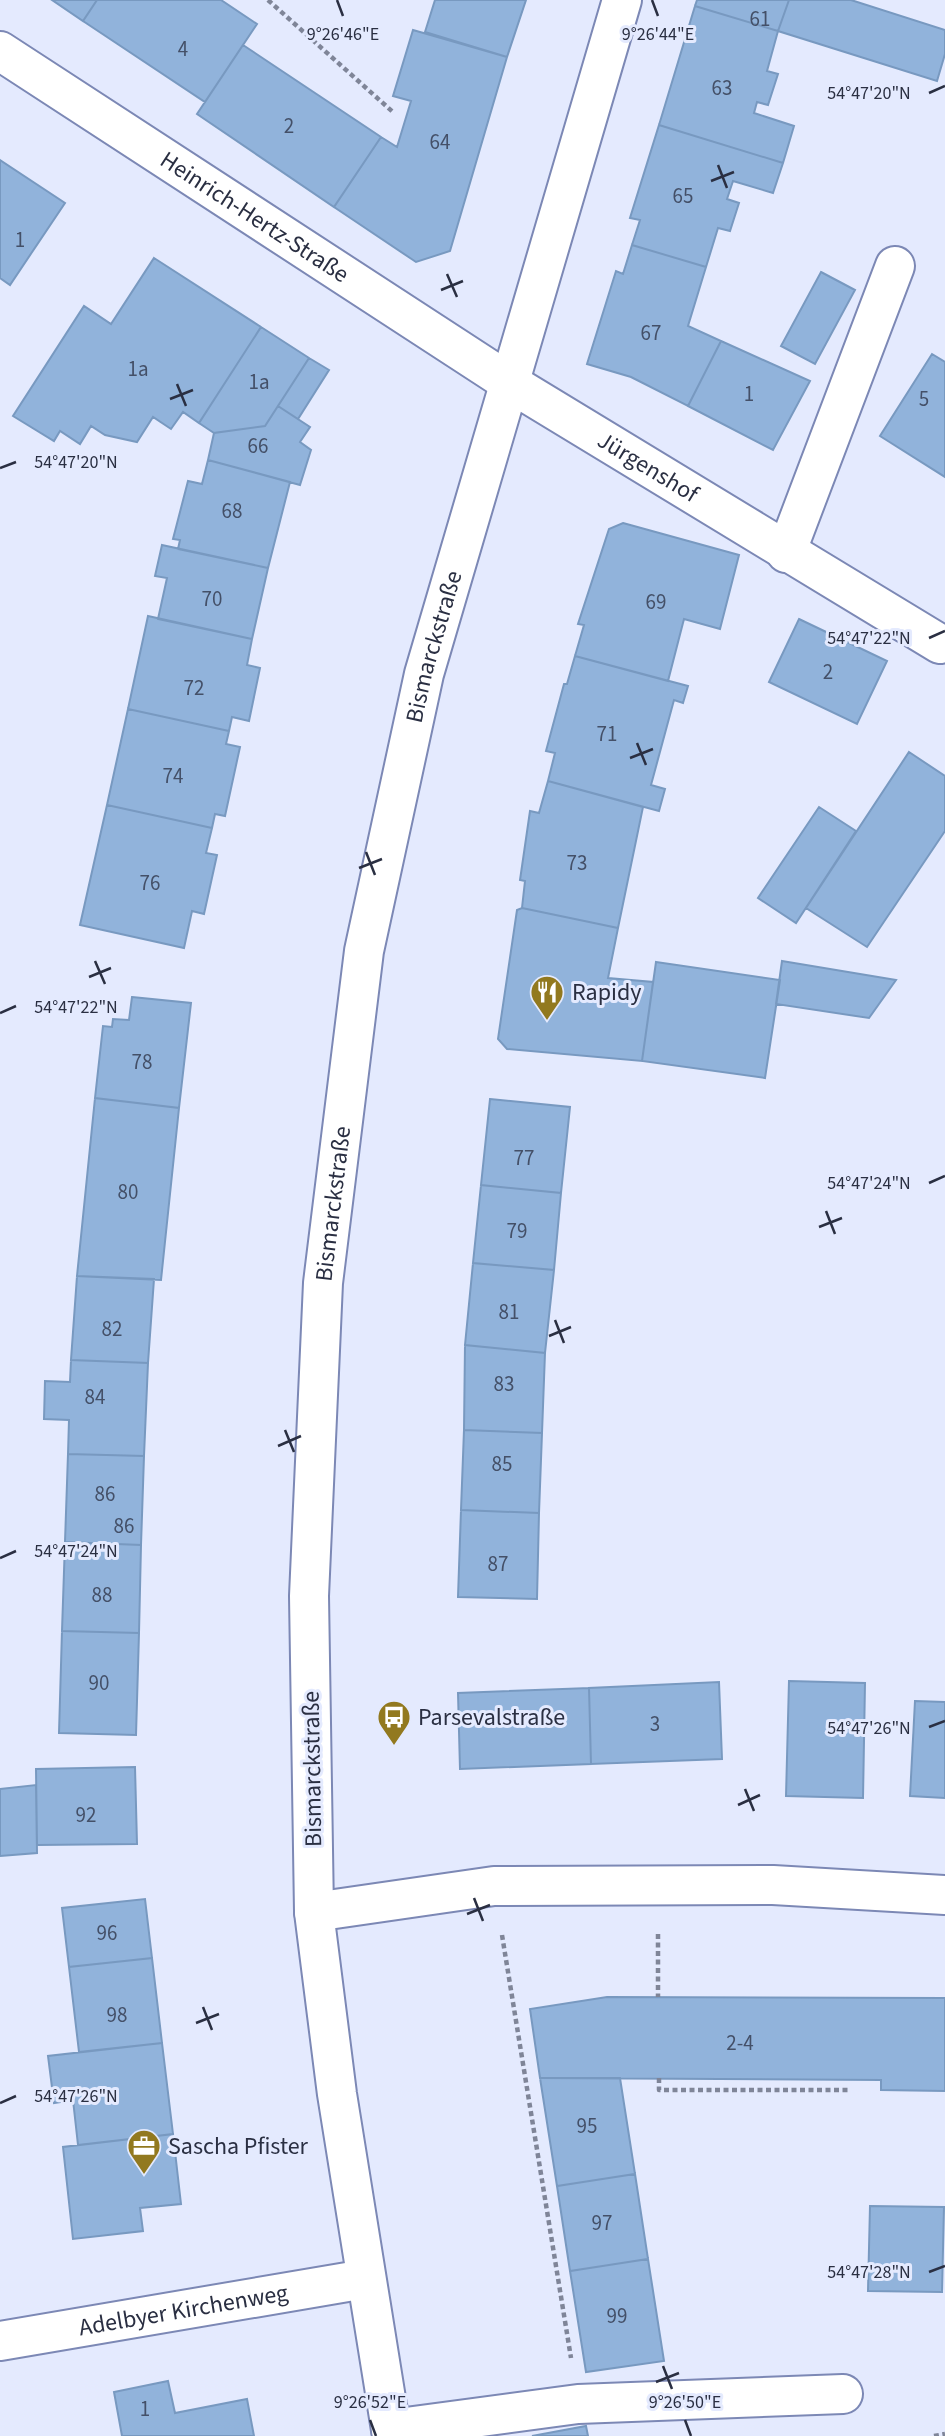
<svg xmlns="http://www.w3.org/2000/svg" width="945" height="2436" font-family="'Source Sans 3',sans-serif">
  <style>
    .building { fill: #91b3db; stroke: #7899c0; stroke-width: 2 }
    .lines { fill: none; stroke-linecap: round; stroke-linejoin: round }
    .street-casing { stroke: #7c88b5; stroke-width: 42 }
    .secondary-casing { stroke: #7c88b5; stroke-width: 42 }
    .path { stroke: #7f8598; stroke-width: 4.5; stroke-dasharray: 5 3.5; stroke-linecap: butt }
    .street { stroke: #fff; stroke-width: 38 }
    .secondary { stroke: #fff; stroke-width: 38 }
    .ticks { fill: none; stroke: #2a2f42; stroke-width: 2.5 }
    .labels { text-anchor: middle; stroke-width: 6; stroke-linejoin: round; paint-order: stroke }
    .number-label { font-size: 21px; fill: #445068 }
    .street-label { font-size: 24px; fill: #2a2f42; stroke: #e4eafe }
    .poi-label { font-size: 24px; fill: #2a2f42; stroke: #e4eafe; text-anchor: start }
    .ticks-label { font-size: 18px; text-anchor: middle; fill: #2a2f42; stroke: #e4eafe; stroke-width: 6; stroke-linejoin: round; paint-order: stroke }
  </style>
  <rect width="100%" height="100%" fill="#e4eafe"/>
  <!-- building -->
  <path class="building" d="M52,0H97L83,21Z
    M97,0H221L257,24L205,102L83,21Z
    M435,0H526L507,57L425,32Z
    M697,0H789L778,31L695,6Z
    M789,0H851L945,30V54L937,81L778,31Z
    M695,6L778,31L767,71L778,74L768,105L757,102L754,113L794,126L783,163L659,125Z
    M413,30L507,57L450,251L416,262L334,207L381,137L397,147L411,101L393,96Z
    M243,45L381,137L334,207L197,114Z
    M659,125L783,163L773,193L733,181L727,199L739,203L730,231L718,228L706,267L632,245L640,220L630,218Z
    M0,160L65,203L10,285L0,278Z
    M632,245L706,267L688,326L721,341L688,406L631,377L587,364L616,271L623,274Z
    M154,258L261,327L199,423L183,412L171,429L153,417L137,442L105,435L91,426L80,444L60,431L54,441L13,416L84,306L111,324Z
    M821,272L855,290L815,364L781,346Z
    M261,327L309,358L265,426L214,433L199,423Z
    M721,341L810,381L773,450L688,406Z
    M932,354L945,362V477L880,436Z
    M309,358L329,370L298,419L278,406Z
    M278,406L310,427L300,442L311,450L300,485L208,460L214,433L265,426Z
    M208,460L290,482L268,568L178,549L180,540L173,539L188,481L202,484Z
    M623,523L739,555L720,629L684,619L668,681L575,656L584,625L578,624L609,529Z
    M162,545L268,568L252,639L158,619L167,578L155,576Z
    M148,616L252,639L247,665L260,668L249,721L232,717L229,731L128,709Z
    M799,619L887,661L857,724L769,682Z
    M575,656L688,686L683,703L674,700L651,785L665,789L659,811L548,781L555,753L546,751L564,684H567Z
    M128,709L229,731L226,744L240,747L225,816L215,814L212,828L107,805Z
    M909,752L945,776V831L867,947L806,908Z
    M548,781L643,807L618,928L522,908L525,881L520,880L530,811L539,813Z
    M107,805L212,828L206,853L217,855L204,914L192,911L184,948L80,925Z
    M819,807L856,831L796,923L758,898Z
    M522,908L618,928L608,978L653,982L642,1061L507,1049L498,1039L517,910Z
    M782,961L896,980L869,1018L776,1004Z
    M656,962L780,980L765,1078L642,1061Z
    M132,997L191,1003L179,1108L95,1098L103,1026L112,1027L113,1019L129,1020Z
    M95,1098L179,1108L161,1280L77,1276Z
    M490,1099L570,1107L561,1193L481,1185Z
    M481,1185L561,1193L554,1270L473,1263Z
    M473,1263L554,1270L545,1353L465,1345Z
    M77,1276L154,1279L148,1363L71,1360Z
    M465,1345L545,1353L542,1433L464,1430Z
    M71,1360L148,1363L144,1456L68,1454L69,1420L44,1419L45,1381L70,1382Z
    M464,1430L542,1433L539,1513L461,1510Z
    M68,1454L144,1456L141,1545L65,1542Z
    M461,1510L539,1513L537,1599L458,1597Z
    M65,1542L141,1545L139,1633L62,1631Z
    M62,1631L139,1633L136,1735L59,1733Z
    M789,1681L865,1683L863,1798L786,1796Z
    M719,1682L722,1759L591,1764L589,1688Z
    M589,1688L591,1764L460,1769L458,1693Z
    M915,1701L945,1702V1798L910,1796Z
    M135,1767L137,1844L37,1845L36,1769Z
    M36,1785L37,1853L0,1856V1789Z
    M145,1899L152,1958L69,1967L62,1908Z
    M152,1958L162,2043L79,2052L69,1967Z
    M607,1997L945,1998V2091L881,2090V2080L540,2078L530,2009Z
    M162,2043L173,2134L78,2145L73,2100L54,2103L48,2056Z
    M540,2078H620L635,2174L557,2186Z
    M173,2134L181,2204L140,2208L143,2231L73,2239L63,2147Z
    M635,2174L648,2259L570,2271L557,2186Z
    M870,2206L944,2207L942,2292L868,2291Z
    M648,2259L664,2361L586,2372L570,2271Z
    M168,2381L175,2413L247,2399L254,2436H122L114,2392Z
    M586,2426L588,2436H532Z"/>
  <g class="lines">
    <defs>
      <g id="street">
        <path id="s1" d="M0,51L510,383L940,644"/>
        <path d="M786,553L895,266"/>
        <path d="M314,1912L494,1886L773,1885L945,1895"/>
        <path id="s2" d="M0,2341L365,2279"/>
        <path d="M391,2429L578,2404L843,2394"/>
      </g>
      <g id="secondary">
        <path id="s3" d="M392,2436L337,2094L314,1912L309,1596L323,1283L364,951L424,674L622,0"/>
      </g>
    </defs>
    <!-- street casing -->
    <use href="#street" class="street-casing"/>
    <!-- secondary casing -->
    <use href="#secondary" class="secondary-casing"/>
    <!-- path -->
    <path class="path" d="M268,0L394,113
      M658,1934V1997
      M502,1935L571,2358
      M659,2078V2090H850
      M934,2436L945,2434"/>
    <!-- street -->
    <use href="#street" class="street"/>
    <!-- secondary -->
    <use href="#secondary" class="secondary"/>
  </g>
  <!-- ticks -->
  <path class="ticks" d="M337,0L343,16M652,0L658,16M929,93L945,86M718,165L727,188M711,181L734,172M447,274L457,297M441,290L463,281M177,384L186,406M170,399L193,390M0,468L16,462M929,638L945,631M637,743L646,765M630,758L653,749M366,852L375,875M359,868L382,859M95,961L105,984M89,977L111,968M0,1013L16,1006M929,1183L945,1176M826,1211L835,1234M819,1227L842,1218M555,1320L564,1343M549,1336L571,1327M285,1430L294,1452M278,1446L301,1436M0,1558L16,1551M929,1727L945,1721M745,1789L754,1811M738,1805L760,1795M474,1898L483,1921M467,1914L490,1905M203,2007L212,2030M196,2023L219,2014M0,2103L16,2096M929,2272L945,2266M663,2366L672,2389M656,2382L679,2373M370,2420L376,2436M685,2420L691,2436"/>
  <!-- icons -->
  <defs>
    <symbol id="restaurant-pin" viewBox="-11 -11 22 30"><path d="M0 17L-7.5 6A9.5 9.5 0 1 1 7.5 6Z" fill="#92791f" stroke="#e4eafe"/><path d="M-5-6h1v4h1v-4h1v4h1v-4h1v5L-1.5 .5V6h-2V.5L-5-1ZM5-6V6H3V1.5H1.5Q1.5-4 5-6Z" fill="#fff"/></symbol>
    <symbol id="bus-pin" viewBox="-11 -11 22 30"><path d="M0 17L-7.5 6A9.5 9.5 0 1 1 7.5 6Z" fill="#92791f" stroke="#e4eafe"/><path d="M-5-6H5V4H4V6H2V4H-2V6H-4V4H-5ZM-3.5-4V0h7V-4ZM-3.5 1.2v1.5H-2V1.2ZM2 1.2v1.5H3.5V1.2Z" fill="#fff"/></symbol>
    <symbol id="office-pin" viewBox="-11 -11 22 30"><path d="M0 17L-7.5 6A9.5 9.5 0 1 1 7.5 6Z" fill="#92791f" stroke="#e4eafe"/><path d="M-6-3h4V-5.5h4V-3h4V5H-6ZM-1-4.5V-3h2v-1.5ZM-6 0V1H6V0Z" fill="#fff"/></symbol>
  </defs>
  <g fill-rule="evenodd">
    <use href="#restaurant-pin" x="528" y="973" width="38" height="52"/>
    <use href="#bus-pin" x="375" y="1698" width="38" height="52"/>
    <use href="#office-pin" x="125" y="2127" width="38" height="52"/>
  </g>
  <g class="labels">
    <!-- number labels -->
    <g class="number-label">
      <text x="760" y="26">61</text>
      <text x="183" y="56">4</text>
      <text x="722" y="95">63</text>
      <text x="289" y="133">2</text>
      <text x="440" y="149">64</text>
      <text x="683" y="203">65</text>
      <text x="20" y="247">1</text>
      <text x="651" y="340">67</text>
      <text x="138" y="376">1a</text>
      <text x="259" y="389">1a</text>
      <text x="749" y="401">1</text>
      <text x="924" y="406">5</text>
      <text x="258" y="453">66</text>
      <text x="232" y="518">68</text>
      <text x="212" y="606">70</text>
      <text x="656" y="609">69</text>
      <text x="828" y="679">2</text>
      <text x="194" y="695">72</text>
      <text x="607" y="741">71</text>
      <text x="173" y="783">74</text>
      <text x="577" y="870">73</text>
      <text x="150" y="890">76</text>
      <text x="142" y="1069">78</text>
      <text x="524" y="1165">77</text>
      <text x="128" y="1199">80</text>
      <text x="517" y="1238">79</text>
      <text x="509" y="1319">81</text>
      <text x="112" y="1336">82</text>
      <text x="504" y="1391">83</text>
      <text x="95" y="1404">84</text>
      <text x="502" y="1471">85</text>
      <text x="105" y="1501">86</text>
      <text x="124" y="1533">86</text>
      <text x="498" y="1571">87</text>
      <text x="102" y="1602">88</text>
      <text x="99" y="1690">90</text>
      <text x="655" y="1731">3</text>
      <text x="86" y="1822">92</text>
      <text x="107" y="1940">96</text>
      <text x="117" y="2022">98</text>
      <text x="740" y="2050">2-4</text>
      <text x="587" y="2133">95</text>
      <text x="602" y="2230">97</text>
      <text x="617" y="2323">99</text>
      <text x="145" y="2416">1</text>
    </g>
    <!-- street labels -->
    <g class="street-label">
      <text dy="8" stroke="none"><textPath href="#s1" startOffset="304">Heinrich-Hertz-Straße</textPath></text>
      <text dy="8" stroke="none"><textPath href="#s1" startOffset="770">Jürgenshof</textPath></text>
      <text dy="8" stroke="none"><textPath href="#s3" startOffset="1806">Bismarckstraße</textPath></text>
      <text dy="8" stroke="none"><textPath href="#s3" startOffset="1239">Bismarckstraße</textPath></text>
      <text transform="translate(312 1769) rotate(-91)" y="8">Bismarckstraße</text>
      <text dy="8" stroke="none"><textPath href="#s2" startOffset="186">Adelbyer Kirchenweg</textPath></text>
    </g>
    <!-- poi labels -->
    <g class="poi-label">
      <text x="572" y="1000">Rapidy</text>
      <text x="418" y="1725">Parsevalstraße</text>
      <text x="168" y="2154">Sascha Pfister</text>
    </g>
  </g>
  <g class="ticks-label">
    <text x="343" y="40">9°26'46"E</text>
    <text x="658" y="40">9°26'44"E</text>
    <text x="869" y="99">54°47'20"N</text>
    <text x="76" y="468">54°47'20"N</text>
    <text x="869" y="644">54°47'22"N</text>
    <text x="76" y="1013">54°47'22"N</text>
    <text x="869" y="1189">54°47'24"N</text>
    <text x="76" y="1557">54°47'24"N</text>
    <text x="869" y="1734">54°47'26"N</text>
    <text x="76" y="2102">54°47'26"N</text>
    <text x="869" y="2278">54°47'28"N</text>
    <text x="370" y="2408">9°26'52"E</text>
    <text x="685" y="2408">9°26'50"E</text>
  </g>
</svg>
